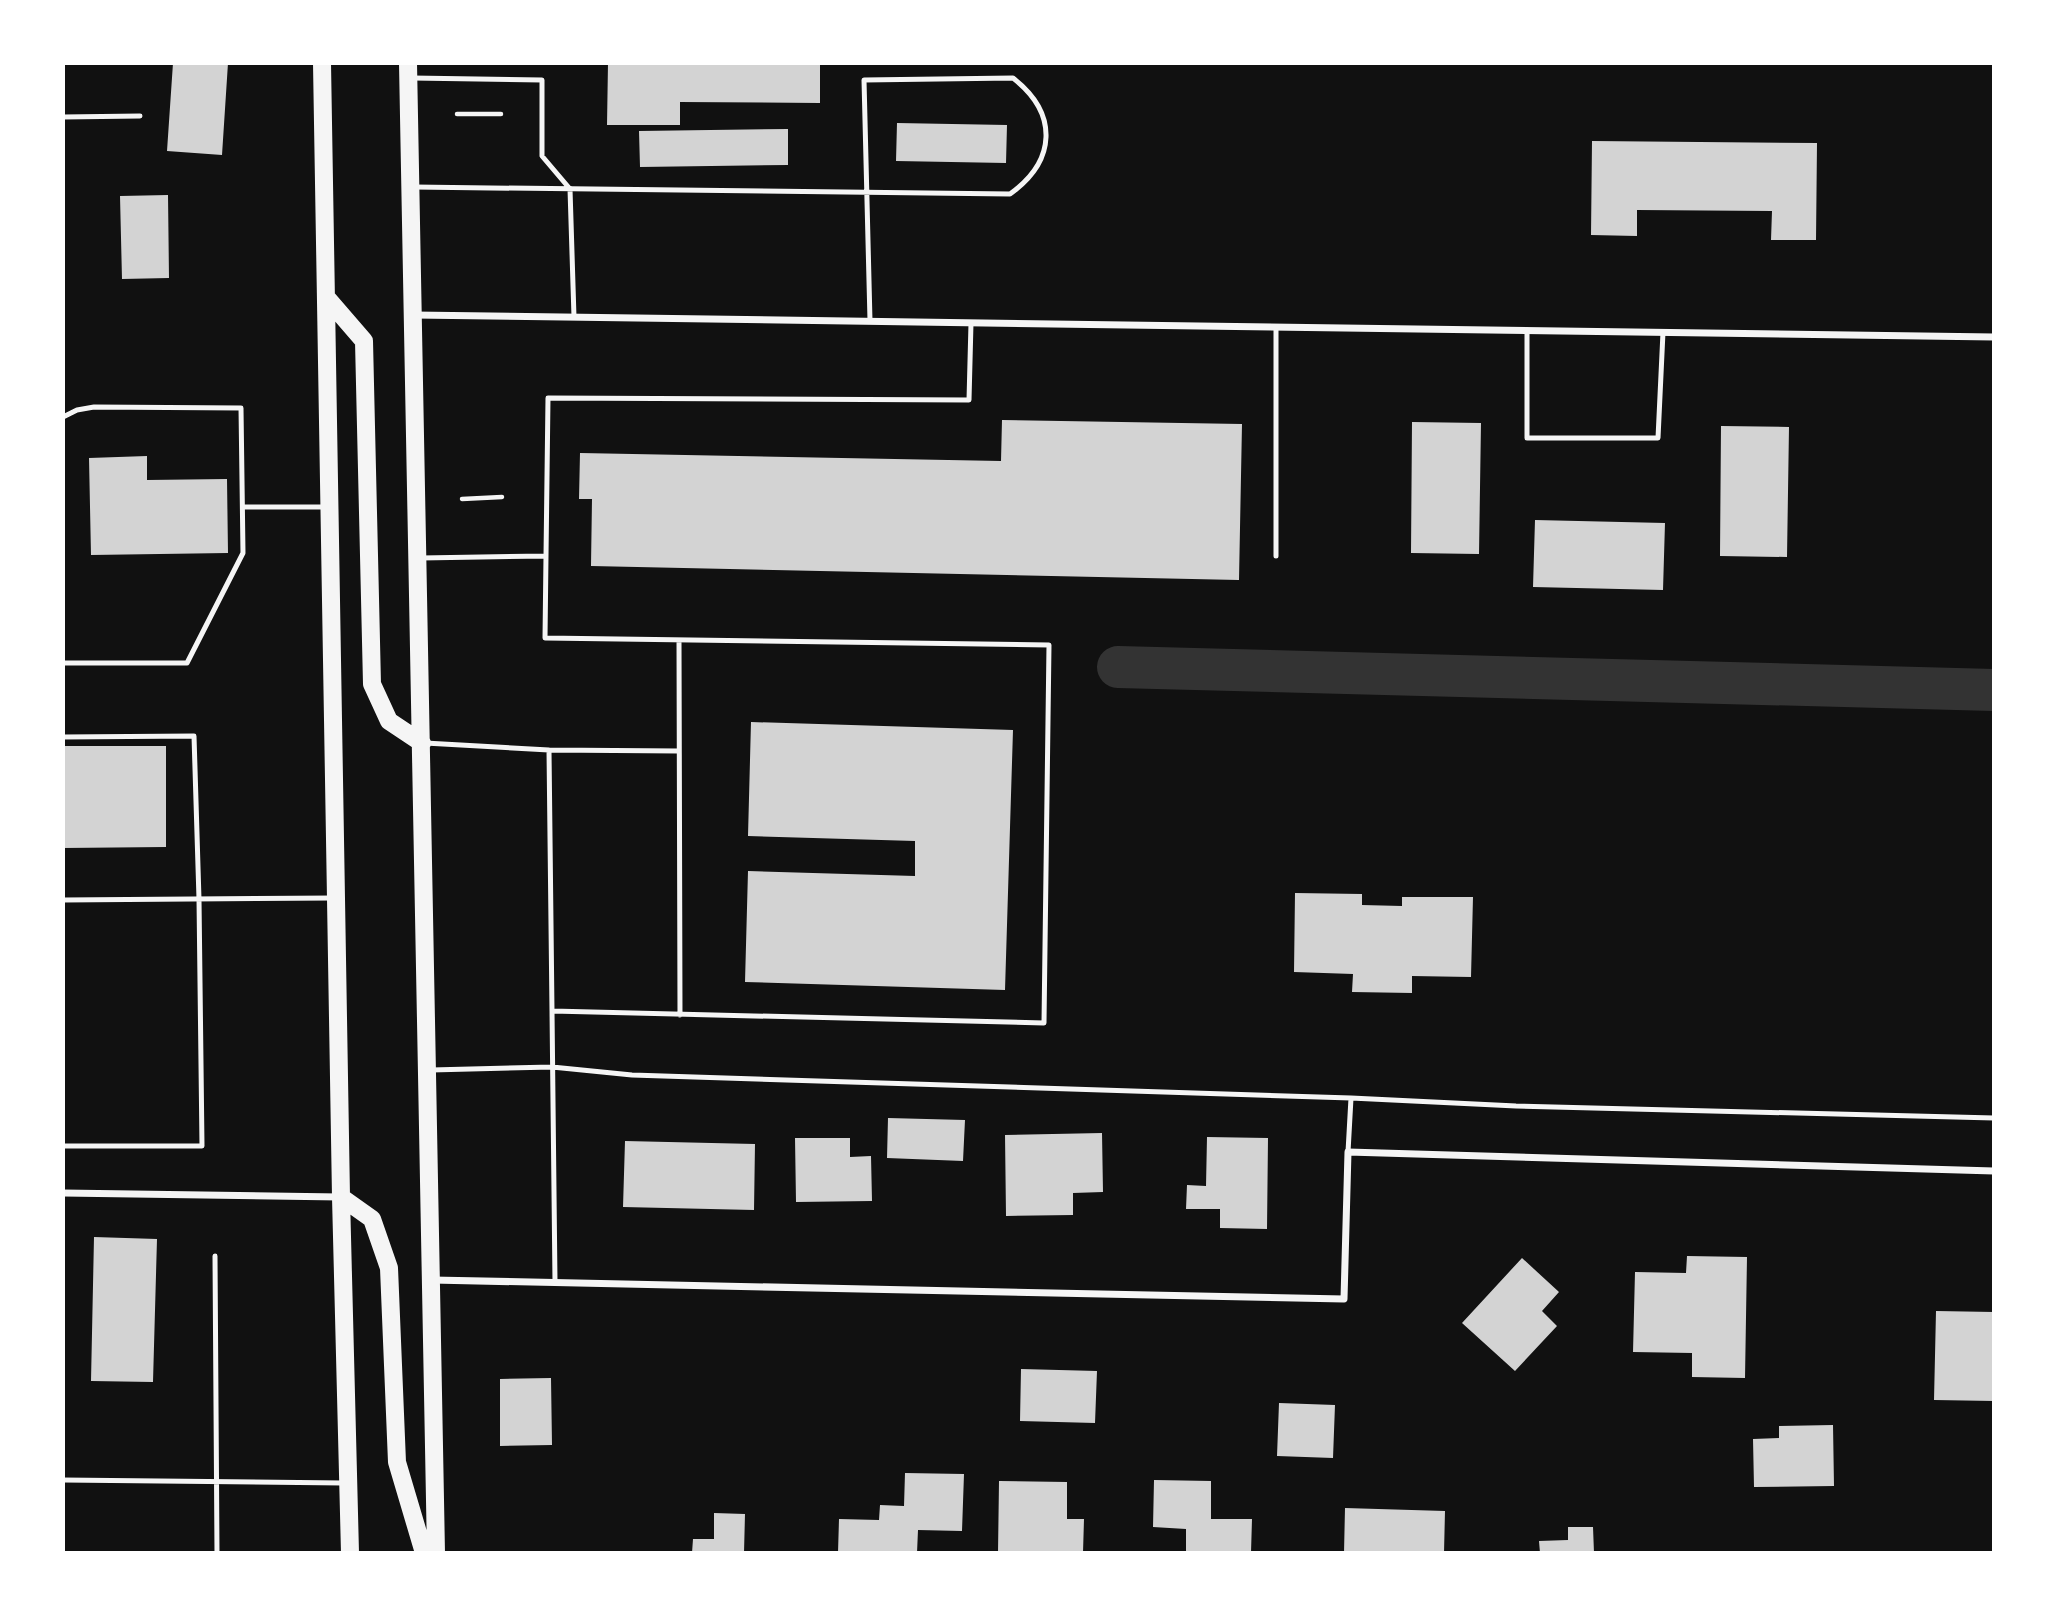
<svg xmlns="http://www.w3.org/2000/svg" width="2057" height="1616" font-family="'PT Sans Narrow',sans-serif">
  <style>
    .lines { fill: none; stroke-linecap: round; stroke-linejoin: round }
    .canal { stroke: #333; stroke-width: 42 }
    .building { fill: #d3d3d3 }
    .path { stroke: #f5f5f5; stroke-width: 4.5 }
    .service { stroke: #f5f5f5; stroke-width: 5 }
    .minor { stroke: #f5f5f5; stroke-width: 7 }
    .primary { stroke: #f5f5f5; stroke-width: 18 }
  </style>
  <rect width="100%" height="100%" fill="#111"/>
  <g class="lines">
    <!-- canal -->
    <path class="canal" d="M1118,667L1994,690"/>
  </g>
  <!-- building -->
  <path class="building" d="M173,63H228L222,155L167,151Z
    M608,63L820,64V103L680,102V125H607Z
    M897,123L1007,125L1006,163L896,161Z
    M788,129V165L640,167L639,131Z
    M1592,141L1817,143L1816,240H1771L1772,211L1637,210V236L1591,235Z
    M168,195L169,278L122,279L120,196Z
    M1002,420L1242,424L1239,580L591,566L592,499H579L580,453L1001,461Z
    M1412,422L1481,423L1479,554L1411,553Z
    M1721,426L1789,427L1787,557L1720,556Z
    M147,456V480L227,479L228,553L91,555L89,458Z
    M1535,520L1665,523L1663,590L1533,587Z
    M751,722L1013,730L1005,990L745,982L748,871L915,876V841L748,836Z
    M63,746H166V847L63,848Z
    M1295,893L1362,894V905L1402,906V897H1473L1471,977L1412,976V993L1352,992L1353,974L1294,972Z
    M888,1118L965,1120L963,1161L887,1158Z
    M1102,1133L1103,1192L1073,1193V1215L1006,1216L1005,1135Z
    M1207,1137L1268,1138L1267,1229L1220,1228V1209H1186L1187,1185L1206,1186Z
    M795,1138H850V1157L871,1156L872,1201L796,1202Z
    M625,1141L755,1144L754,1210L623,1207Z
    M94,1237L157,1239L153,1382L91,1381Z
    M1687,1256L1747,1257L1745,1378L1692,1377V1353L1633,1352L1635,1272L1686,1273Z
    M1522,1258L1559,1292L1542,1311L1557,1326L1515,1371L1462,1323Z
    M1936,1311L1994,1312V1401L1934,1400Z
    M1021,1369L1097,1371L1095,1423L1020,1421Z
    M551,1378L552,1445L500,1446V1379Z
    M1279,1403L1335,1405L1333,1458L1277,1456Z
    M1833,1425L1834,1486L1754,1487L1753,1439L1779,1438V1426Z
    M905,1473L964,1474L962,1531L918,1530L917,1553H838L839,1519L879,1520L880,1505L904,1506Z
    M1154,1480L1211,1481V1519H1252L1251,1553H1186V1529L1153,1527Z
    M999,1481L1067,1482V1519H1084L1083,1553H998Z
    M1345,1508L1445,1511L1444,1553H1344Z
    M714,1513L745,1514L744,1553H692L693,1539H714Z
    M1568,1527H1593L1594,1553H1540L1539,1541L1568,1540Z"/>
  <g class="lines">
    <!-- path -->
    <path class="path" d="M457,114H501
      M462,499L502,497"/>
    <!-- service -->
    <path class="service" d="M412,78L542,80V156L570,189L574,317
      M63,117L140,116
      M414,187L1010,194C1056,161 1059,114 1013,78L864,80L870,321
      M1276,327V556
      M1527,330V438H1658L1663,332
      M63,417L77,410L94,407L241,408L243,553L187,663H63
      M243,507H328
      M421,558L546,556L548,398L969,400L971,323
      M679,640L680,1015
      M63,737L194,736L199,899L202,1146H63
      M425,743L549,750L552,1011L1044,1023L1049,645L545,638L546,556
      M549,750L679,751
      M63,900L334,898
      M552,1011L555,1282
      M431,1070L552,1067L632,1075L1351,1098L1348,1152
      M1351,1098L1516,1106L1994,1118
      M215,1256L217,1553
      M63,1480L343,1483"/>
    <!-- minor -->
    <path class="minor" d="M414,315L1994,337
      M63,1193L340,1197
      M432,1280L1344,1299L1348,1152L1994,1171"/>
    <!-- primary -->
    <path class="primary" d="M322,63L341,1197L350,1553
      M408,63L436,1553
      M326,297L364,341L372,684L389,721L422,743
      M341,1197L372,1219L389,1268L397,1462L424,1553"/>
  </g>
  <!-- border -->
  <rect width="2057" height="1616" fill="none" stroke="#ffffff" stroke-width="130"/>
</svg>
